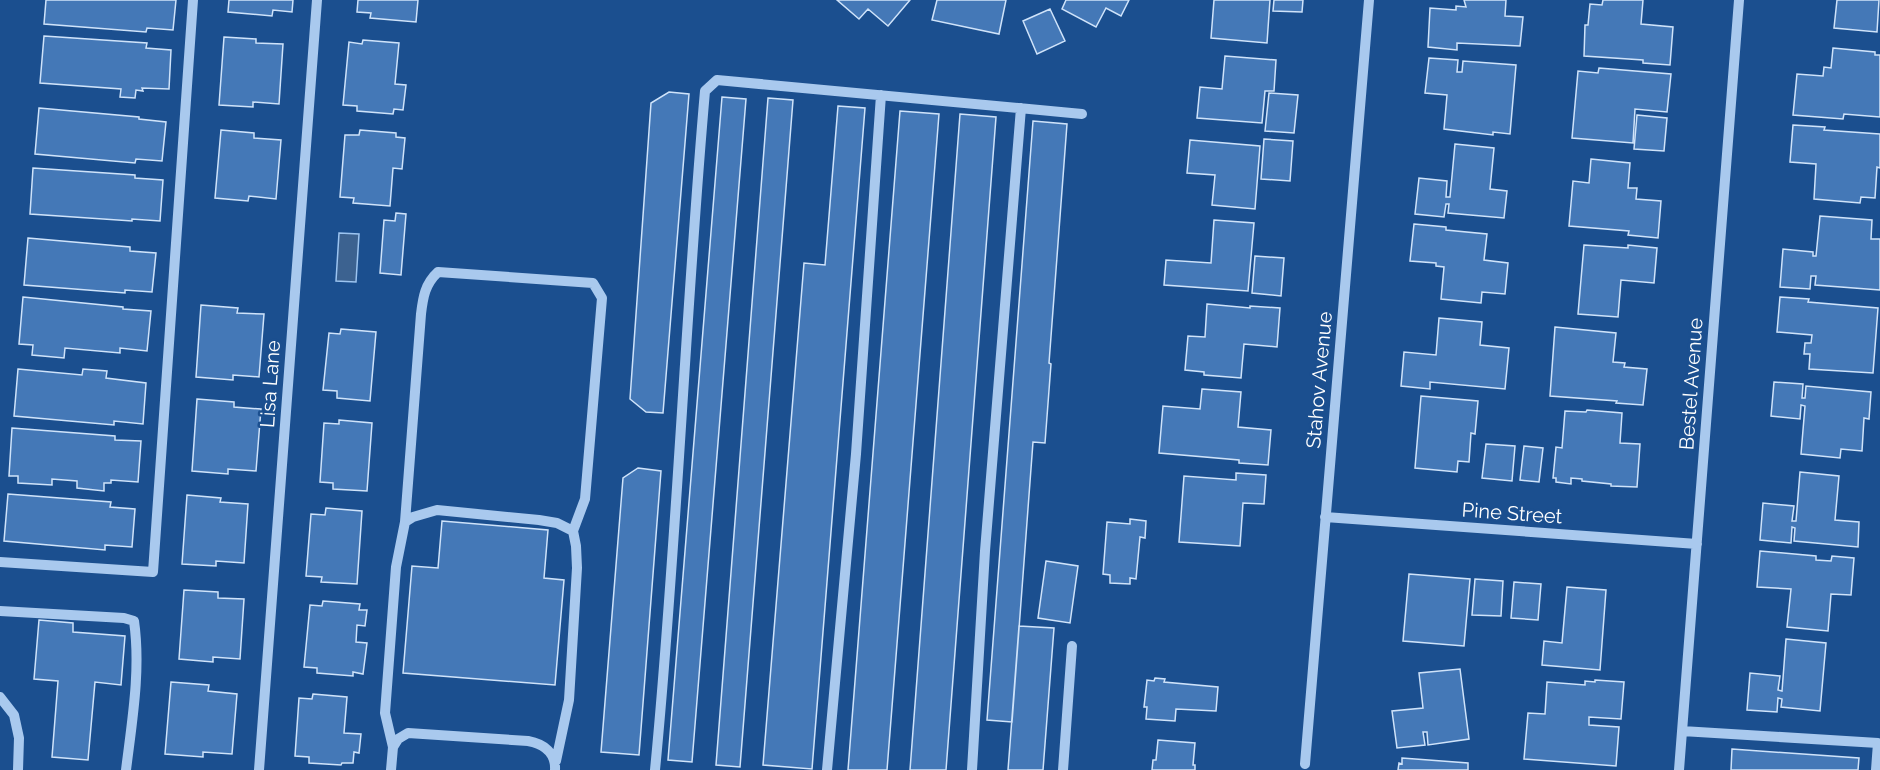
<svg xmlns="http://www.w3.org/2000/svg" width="1880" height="770" font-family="Raleway,sans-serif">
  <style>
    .water { fill: #3c6290; stroke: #9cc4f0; stroke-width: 1.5 }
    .building { fill: #4478b7; stroke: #cfe3fa; stroke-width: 1.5 }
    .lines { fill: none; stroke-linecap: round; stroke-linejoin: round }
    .minor { stroke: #a9c9ee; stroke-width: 10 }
    .labels { text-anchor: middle; stroke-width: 5; stroke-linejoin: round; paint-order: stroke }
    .street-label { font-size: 20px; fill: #fff; stroke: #1b4f8f }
  </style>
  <rect width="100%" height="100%" fill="#1b4f8f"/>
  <!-- water -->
  <path class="water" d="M339,233L359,234L356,282L336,281Z"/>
  <!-- building -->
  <path class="building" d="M46,0H176L173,30L147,28L146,32L44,24Z
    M229,0H293L292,12L273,10L272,16L228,12Z
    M358,0H418L416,22L370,18L371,13L357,12Z
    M837,0H910L888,26L868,9L859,19Z
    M937,0H1006L999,34L932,20Z
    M1066,0H1129L1121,16L1106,8L1096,27L1062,9Z
    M1214,0H1270L1267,43L1211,38Z
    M1274,0H1303L1302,12L1273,11Z
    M1464,0H1506L1505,16L1523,17L1520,46L1457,43V50L1428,47L1430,8L1456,10V6L1466,7Z
    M1603,0H1643L1641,24L1673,27L1670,65L1643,63V60L1584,56L1585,25H1588L1590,4L1602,5Z
    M1837,0H1879L1877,32L1834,28Z
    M1050,9L1065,41L1037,54L1023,21Z
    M44,36L147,43L146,48L171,50L169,89L142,88L143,91L136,90L135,98L120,97L121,89L40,83Z
    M224,37L256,39V43L283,44L279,104L253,102V107L219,105Z
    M363,40L399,43L395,84L406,85L403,110L394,109L393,114L357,111V106L343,105L349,42L362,44Z
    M1833,48L1875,52V55H1880V117L1844,114L1843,119L1793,115L1797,74L1823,76L1824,67L1831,68Z
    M1225,56L1276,60L1274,91H1265L1262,123L1197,118L1200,87L1222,89Z
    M1429,58L1458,60L1457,72H1462L1463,61L1516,65L1510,134L1493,132V135L1444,129L1447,95L1425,93Z
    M1599,68L1671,74L1667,112L1635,109L1633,143L1572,138L1578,71L1598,73Z
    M669,92L689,94L663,413L646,412L630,399L651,103Z
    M1269,93L1298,95L1294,133L1265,131Z
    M722,97L746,99L692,762L668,760Z
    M768,98L793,100L740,767L716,765Z
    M838,106L865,108L812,769L763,765L804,263L825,265Z
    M39,108L139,117V119L166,122L162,161L136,159L135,163L35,154Z
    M900,111L939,114L887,770H848Z
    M960,114L996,117L946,770H910Z
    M1637,115L1667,118L1664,151L1634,149Z
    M1033,121L1067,124L1049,363L1051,364L1045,443L1033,442L1012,722L987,720Z
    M1793,125L1825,127L1824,130L1880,134V168L1877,167L1875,198L1861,197L1860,203L1814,199L1816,164L1790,162Z
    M221,130L254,133V138L281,140L276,199L249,196L248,201L215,198Z
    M360,130L396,133V137L405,138L402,169L393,168L390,206L353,203L354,198L340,197L345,135H359Z
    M1264,139L1293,141L1290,181L1261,179Z
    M1190,140L1260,146L1255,209L1212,205L1215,175L1187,173Z
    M1455,144L1494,148L1490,189L1507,191L1504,218L1448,213L1449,204H1446L1444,217L1415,214L1419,178L1447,181L1446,197H1450Z
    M1591,159L1630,163L1628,188H1637L1636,199L1661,201L1658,238L1628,235L1629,231L1569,226L1573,181L1589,183Z
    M33,168L135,175V178L163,180L160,221L132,219V221L30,214Z
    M396,213L406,214L401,275L380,273L384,220L395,221Z
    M1820,216L1872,220L1871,239H1880V290L1815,285L1816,276H1811L1810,289L1780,287L1783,249L1813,252V256H1816Z
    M1214,220L1254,223L1248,291L1164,285L1166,260L1211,263Z
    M1414,224L1446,227V230L1487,234L1484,260L1508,263L1505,294L1482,292L1481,303L1441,299L1444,267L1436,266V263L1410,261Z
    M28,238L130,247V251L156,253L152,292L125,290V293L24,285Z
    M1584,245L1628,248V245L1657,248L1654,283L1621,280L1618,317L1578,314Z
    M1255,256L1284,258L1281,296L1252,293Z
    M23,297L123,307V309L151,311L147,351L120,348V353L65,348L64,358L32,355L33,345L19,344Z
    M1780,297L1809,299L1808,302L1878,308L1873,373L1809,369L1810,354H1804L1805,343H1811L1812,335L1777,332Z
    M1207,304L1250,308V306L1280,308L1277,347L1244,344L1241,378L1204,375V372L1185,370L1188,336L1205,337Z
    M201,305L238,308L237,313L264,314L259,377L233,375V380L196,377Z
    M1439,318L1482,322L1480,345L1509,348L1505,389L1430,382V389L1401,386L1404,352L1436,355Z
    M1555,327L1616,333L1613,362L1625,363L1624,367L1647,369L1643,405L1616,403L1617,401L1550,396Z
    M341,329L376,332L370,401L337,398V391L323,390L329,333L340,334Z
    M18,369L82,375L83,369L107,371L106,378L146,383L143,424L114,421V425L14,416Z
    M1774,382L1803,384L1802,398H1805L1806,386L1871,392L1869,419L1864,418L1862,451L1841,449L1840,458L1801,454L1805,406L1801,405L1800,419L1771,416Z
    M1202,389L1241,392L1238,427L1271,430L1268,465L1239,463V460L1159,453L1163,406L1200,409Z
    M1421,396L1478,401L1475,434L1471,433L1469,462L1458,461L1457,472L1415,468Z
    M197,399L234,402V407L261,409L256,471L228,469V474L192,471Z
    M1587,410L1622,413L1620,443L1640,444L1637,487L1611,486V484L1582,481V479L1571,478V484L1556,482V478H1553L1556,447L1562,448L1565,411L1586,412Z
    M339,420L372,423L367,491L333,489V483L320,482L324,423L339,424Z
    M12,428L115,436V440L141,441L138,482L111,480V483H104V491L77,488V481L52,479V485L18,483V476H9Z
    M1486,444L1515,446L1512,481L1482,478Z
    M1524,446L1543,448L1539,482L1520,480Z
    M638,468L661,471L639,755L601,752L623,478Z
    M1800,472L1839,476L1835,520L1859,522L1858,547L1794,541L1795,528L1792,527L1791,543L1760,540L1763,503L1794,506L1792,521H1796Z
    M1236,473L1266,475L1264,504L1243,503L1240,546L1179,542L1184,476L1236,480Z
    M8,494L111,502L110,507L135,509L132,547L105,545V550L4,541Z
    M187,495L221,498L220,502L248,504L244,563L216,561V566L182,564Z
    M326,508L362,511L357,584L321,582L322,577L306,576L311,514L325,515Z
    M1130,519L1146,521L1145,538L1140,537L1136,579L1130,578V584L1110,583V575L1103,574L1107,522L1130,524Z
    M442,521L548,530L544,578L564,580L555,685L403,673L412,566L438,568Z
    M1760,551L1816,556V560L1831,561L1832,556L1854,558L1851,595L1831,594L1828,631L1787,627L1791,589L1757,587Z
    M1046,561L1078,566L1070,623L1038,618Z
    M1409,574L1470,579L1464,646L1403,641Z
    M1475,579L1503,581L1501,616L1472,615Z
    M1514,582L1541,584L1538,620L1511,618Z
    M1567,587L1606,590L1600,670L1542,665L1544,641L1562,643Z
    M184,590L218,592V598L244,599L240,659L213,657V662L179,659Z
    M323,601L360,604L359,610H367L365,626L357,625L356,642L367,643L363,674L353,672V676L317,673V668L304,667L310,605L322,606Z
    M39,620L73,623V632L125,636L121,685L95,682L88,760L52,757L58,681L34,679Z
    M1019,626L1054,628L1043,770H1008Z
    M1786,639L1826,643L1820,711L1781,707L1782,699L1778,698L1777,712L1747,710L1750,673L1780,676L1778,690L1782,691Z
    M1460,669L1469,739L1428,745L1427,732H1423L1425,745L1397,748L1392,711L1423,708L1419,673Z
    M1155,678L1165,679L1164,682L1218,687L1216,711L1176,709L1175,721L1146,719L1147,707H1144L1147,680L1154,681Z
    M1595,680L1624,682L1621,719L1589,717V725L1619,727L1616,766L1524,759L1528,713L1545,714L1547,682L1585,685V681L1595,682Z
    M171,682L209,685L208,691L237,694L232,754L203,752V757L165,754Z
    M313,694L347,697L344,733L361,734L359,753L354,752L353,763H342L341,765L309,763V757L295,756L299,698L312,699Z
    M1158,740L1195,743L1193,765H1195V770H1152L1153,760H1156Z
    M1732,749L1859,758L1858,770H1731Z
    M1402,758L1468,763V770H1398L1399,763L1402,764Z"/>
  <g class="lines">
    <!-- minor -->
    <path class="minor" d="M1325,517L1697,544
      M405,522L421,314C423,297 425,284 438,272L593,283L602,298L585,499L573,531
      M0,562L153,572L193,0
      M0,611L124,618L134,621C141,670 132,721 126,770
      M0,697L14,715L19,738L18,770
      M1682,731L1878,743L1876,770
      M393,747L398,739L408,733L528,741C544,744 556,753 555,770
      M1305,764L1369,0
      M259,770L317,0
      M391,770L393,747L385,713L396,567L405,522L413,517L437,510L539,520L557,523L573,531L576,546L577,568L569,700L556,761
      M655,770C677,544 685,317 705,91L717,80L1082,114
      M827,770L856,454L881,95
      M972,770L985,551L1021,108
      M1063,770L1072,646
      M1679,770L1739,0"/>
  </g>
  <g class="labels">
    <!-- street labels -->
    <g class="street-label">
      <text transform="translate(1319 380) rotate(-85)" y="7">Stahov Avenue</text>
      <text transform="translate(270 384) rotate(-86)" y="7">Lisa Lane</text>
      <text transform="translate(1691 384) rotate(-86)" y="7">Bestel Avenue</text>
      <text transform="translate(1512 513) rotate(4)" y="7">Pine Street</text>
    </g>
  </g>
</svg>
